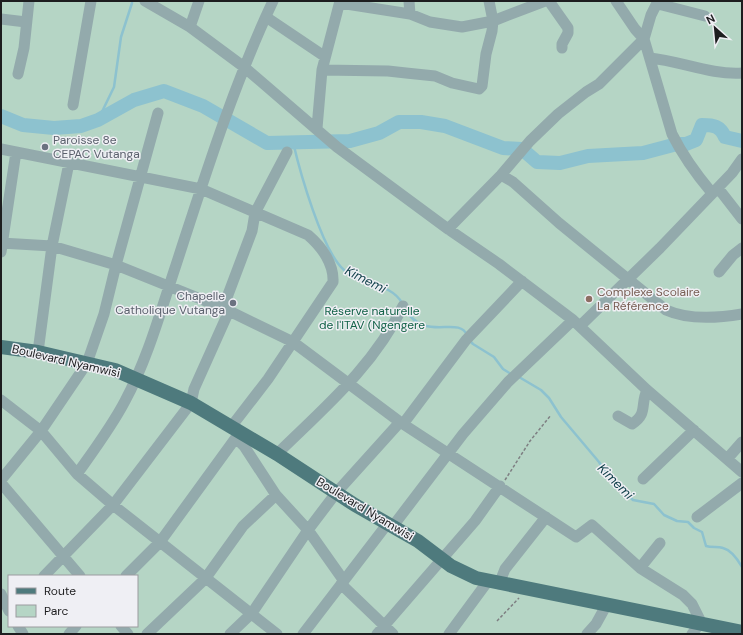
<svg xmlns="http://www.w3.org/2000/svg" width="743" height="635" font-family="'DM Sans',sans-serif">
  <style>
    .park { fill: #b5d5c5; fill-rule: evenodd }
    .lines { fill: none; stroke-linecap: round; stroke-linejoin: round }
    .stream { stroke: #8dc2cf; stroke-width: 2.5 }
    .river { stroke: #8dc2cf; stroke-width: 14 }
    .path { stroke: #7e7f82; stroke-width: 1.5; stroke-dasharray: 3 2; stroke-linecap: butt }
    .minor { stroke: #93aaac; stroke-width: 11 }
    .major { stroke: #4e7a7d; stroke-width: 14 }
    .worship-dot { fill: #6b7280; stroke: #efeff4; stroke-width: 1.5 }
    .education-dot { fill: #8d6e63; stroke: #efeff4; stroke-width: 1.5 }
    .labels { text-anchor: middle; stroke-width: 3; stroke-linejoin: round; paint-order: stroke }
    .worship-label { font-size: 12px; fill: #5b616d; stroke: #efeff4; text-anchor: start }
    .education-label { font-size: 12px; fill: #785e54; stroke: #efeff4; text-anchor: start }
    .park-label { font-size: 12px; fill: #126247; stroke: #efeff4 }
    .street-label { font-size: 12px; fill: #1d1d1f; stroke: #efeff4 }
    .water-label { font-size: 13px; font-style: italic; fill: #0f3f49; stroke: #efeff4 }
  </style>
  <rect width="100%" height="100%" fill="#e1e2e7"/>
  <!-- park -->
  <path class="park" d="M1,1H742V634H1ZM9,576H137V626H9Z"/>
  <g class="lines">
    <!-- stream -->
    <path class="stream" d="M98,120L114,87L121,37L132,3
      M293,142C300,172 322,251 344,270C360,284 391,283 402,303
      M405,309C425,343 458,315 467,335
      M470,341L473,344L494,357L503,369L511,374
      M519,377L541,390L549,398L561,417L599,462L609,478L633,500L654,504L664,515L677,521L688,522L694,528L702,532L706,546C712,548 718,546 723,548C731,550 738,560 742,567"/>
    <!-- river -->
    <path class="river" d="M1,116L23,125L54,128L81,126L98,120L134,100L164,91L203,106L267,143L350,141L379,133L399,122H421L445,126L503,148L522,149L537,162L560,163L588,156L643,153L677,144H686L696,140L702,125C714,125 720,126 725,137L742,141"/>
    <!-- path -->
    <path class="path" d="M505,480L530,441L551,415
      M497,621L519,598"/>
    <!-- minor -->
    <path class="minor" d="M145,1L190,27L244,67L337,147L448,229L499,264L573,320L647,390L742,472
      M409,1L410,14
      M549,1L568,28V33L562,44V48
      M616,1L635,29L644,39L672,134C683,156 696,174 712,193
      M340,3L410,14L430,22L462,27L493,21L545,1
      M658,4L705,16
      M266,17L324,56
      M1,19L26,22
      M190,27L199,1
      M650,58C680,61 711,75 742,73
      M322,70L388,71L406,73L435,76L452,83L479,89L482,86L486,54L492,31L493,21L489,1
      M18,74L24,48L29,1
      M73,105L91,1
      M317,128L322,70L340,1
      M1,149L201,189L308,235C322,247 334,264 333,282L268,379L231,427
      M501,175L513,182L559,223L666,310C688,320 718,318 742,314
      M718,188L742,219
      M448,229L501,175L530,141L558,114L586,92L599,84L644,39L651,15L658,1
      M1,243L52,246L116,265L223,308L293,342L400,422L576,537L592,525L640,568L683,595L692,604L701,622L692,634
      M1,252L16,152
      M719,272L733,255L742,248
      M223,308L252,231L255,213L287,152
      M580,326L660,248L732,173L742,159
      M38,352L52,246L69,163
      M1,400L41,431L77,474L113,505L277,634
      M618,416L632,424C648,414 640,405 647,390
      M403,424L466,340L522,281
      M236,438L244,446L276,495L308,530L344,581
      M277,454C325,407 373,367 403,306
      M727,459L742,442
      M77,474C94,450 112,426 125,401C148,358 161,310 176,265C205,176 233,86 273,1
      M643,479L694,430
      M1,480L41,431L87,363L104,314L116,265L158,113
      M1,483L80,576
      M697,517L742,483
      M393,526L463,434L508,382L573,320
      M640,568L660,543
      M44,576L113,505L191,403L194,389L229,311
      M126,576L160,542L240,432
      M341,584L393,634
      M499,584L505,569L546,517
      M1,594L9,611
      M18,626L23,634
      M121,626L128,634
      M69,634L76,626
      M147,634L205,579L243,526L276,495
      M230,634L252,613L308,530L336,493L400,422
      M303,634L388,523
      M377,634L475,521L500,486
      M449,634L488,581
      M587,634L596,624L607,604"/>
    <!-- major -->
    <path class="major" d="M1,347L38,352L115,370L191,403L277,454L355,505L418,541L451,566L476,578L742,632"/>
  </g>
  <!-- markers -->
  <g class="worship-dot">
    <circle cx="45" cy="147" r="4"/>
    <circle cx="233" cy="303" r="4"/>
  </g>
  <circle class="education-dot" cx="589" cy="299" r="4"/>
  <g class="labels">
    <!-- worship labels -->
    <g class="worship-label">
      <text x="53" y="144">Paroisse 8e<tspan x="53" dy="14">CEPAC Vutanga</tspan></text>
      <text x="225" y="300" text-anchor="end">Chapelle<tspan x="225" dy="14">Catholique Vutanga</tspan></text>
    </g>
    <!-- education labels -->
    <g class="education-label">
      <text x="597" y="296">Complexe Scolaire<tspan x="597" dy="14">La Référence</tspan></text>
    </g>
    <!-- park labels -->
    <g class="park-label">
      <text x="372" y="315">Réserve naturelle<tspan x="372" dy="14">de l'ITAV (Ngengere</tspan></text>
    </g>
    <!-- street labels -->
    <g class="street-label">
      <text transform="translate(66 361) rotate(13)" y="4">Boulevard Nyamwisi</text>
      <text transform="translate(365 509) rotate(31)" y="4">Boulevard Nyamwisi</text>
    </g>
    <!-- water labels -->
    <g class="water-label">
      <text transform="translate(366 279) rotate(27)" y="5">Kimemi</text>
      <text transform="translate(616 481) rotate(45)" y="5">Kimemi</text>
    </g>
  </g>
  <!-- border -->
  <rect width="743" height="635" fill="none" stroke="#1d1d1f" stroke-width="4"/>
  <!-- legend -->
  <rect x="8" y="575" width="130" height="52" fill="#efeff4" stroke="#9b9b9f"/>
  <rect x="16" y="588" width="20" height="6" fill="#4e7a7d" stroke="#9b9b9f"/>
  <text x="44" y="595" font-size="12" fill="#1d1d1f">Route</text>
  <rect x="16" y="605" width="20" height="12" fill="#b5d5c5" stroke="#9b9b9f"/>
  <text x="44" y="615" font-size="12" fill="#1d1d1f">Parc</text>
  <!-- north arrow -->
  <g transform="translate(715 28) rotate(333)" stroke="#efeff4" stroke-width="3" paint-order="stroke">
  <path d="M0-3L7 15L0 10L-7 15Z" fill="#1d1d1f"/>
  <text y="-6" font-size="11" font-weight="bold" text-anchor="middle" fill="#1d1d1f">N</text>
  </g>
</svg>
